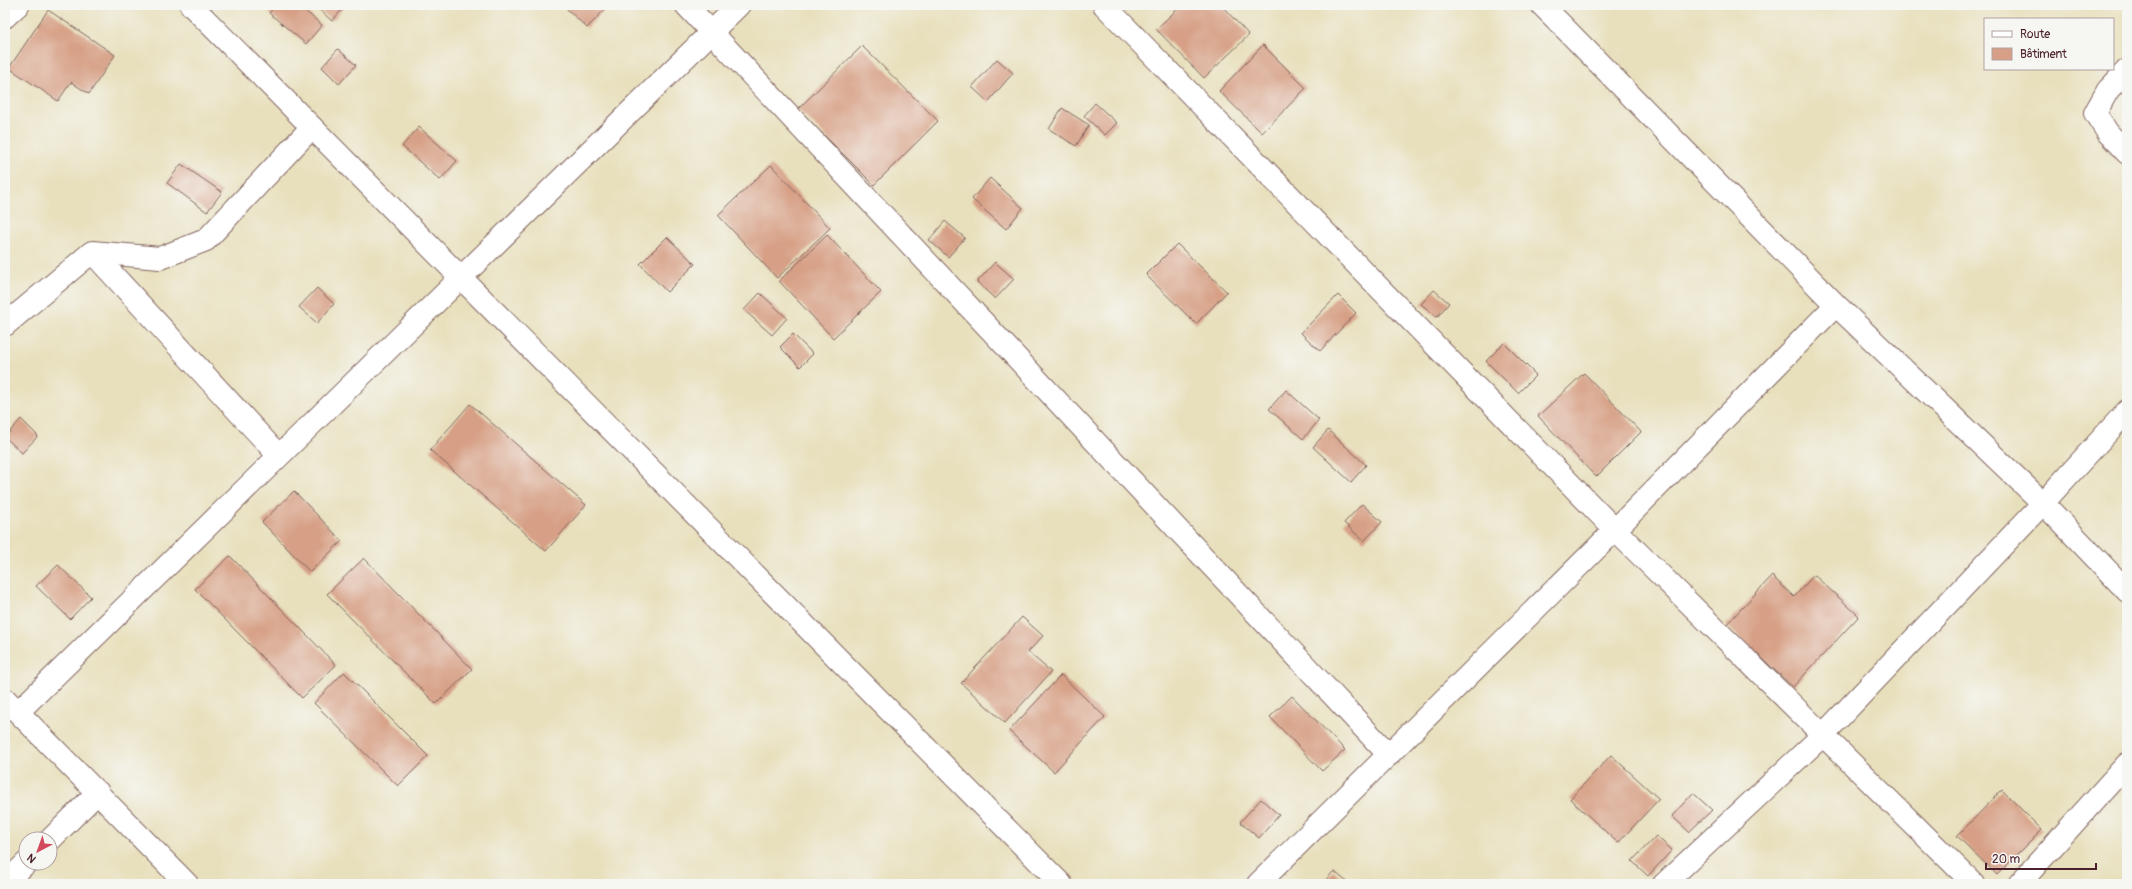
<svg xmlns="http://www.w3.org/2000/svg" width="2132" height="889" font-family="Pangolin,sans-serif">
  <style>
    .building { fill: #d7a086 }
    .lines { fill: none; stroke-linecap: round; stroke-linejoin: round }
    .minor-casing { stroke: #81635e; stroke-width: 24 }
    .minor { stroke: #fff; stroke-width: 22 }
  </style>
  <rect width="100%" height="100%" fill="#f6f6f2"/>
  <filter id="ink" filterUnits="userSpaceOnUse"><feTurbulence type="fractalNoise" baseFrequency=".025" numOctaves="2"/><feDisplacementMap in="SourceGraphic" scale="8" xChannelSelector="R" yChannelSelector="G"/><feConvolveMatrix kernelMatrix="1 2 1 2 8 2 1 2 1" color-interpolation-filters="sRGB"/></filter>
  <filter id="wash" filterUnits="userSpaceOnUse"><feTurbulence type="fractalNoise" baseFrequency=".012" numOctaves="4" result="noise"/><feDisplacementMap in="SourceGraphic" scale="16" xChannelSelector="R" yChannelSelector="G"/><feGaussianBlur stdDeviation="0.9" result="paint"/><feColorMatrix in="noise" values="0 0 0 0 0 0 0 0 0 0 0 0 0 0 0 0 0 1.4 0 .05"/><feComposite in="paint" operator="in"/></filter>
  <g filter="url(#wash)">
    <rect width="100%" height="100%" fill="#e8e0bd"/>
    <g id="blocks">
      <!-- building -->
      <path class="building" d="M276,5H298L322,25L306,44L269,13Z
        M314,5H346L332,21Z
        M563,5H609L587,28Z
        M1182,5H1221L1249,35L1204,78L1156,29Z
        M48,10L115,55L89,94L71,82L58,101L9,68Z
        M1263,45L1306,88L1262,133L1219,91Z
        M862,46L938,121L874,185L798,109Z
        M338,49L356,65L339,84L322,67Z
        M997,59L1013,73L988,102L972,87Z
        M1095,103L1117,123L1105,135L1084,116Z
        M1062,108L1089,125L1076,146L1049,129Z
        M419,127L457,161L440,180L402,146Z
        M181,164L222,192L207,212L167,183Z
        M771,165L830,228L777,278L718,215Z
        M990,178L1023,208L1006,229L972,199Z
        M945,221L965,238L948,257L929,240Z
        M827,235L881,292L833,338L779,281Z
        M667,237L695,264L667,292L640,264Z
        M1177,244L1227,292L1196,324L1146,275Z
        M995,262L1014,279L995,299L977,282Z
        M317,288L334,304L317,323L299,307Z
        M1434,290L1449,303L1437,317L1421,304Z
        M760,293L787,318L772,335L744,310Z
        M1338,295L1356,313L1320,351L1301,333Z
        M793,334L813,354L800,367L780,347Z
        M1504,343L1536,375L1518,393L1486,361Z
        M1584,373L1641,432L1596,477L1538,416Z
        M1286,390L1319,420L1303,439L1269,409Z
        M470,404L586,505L546,551L430,450Z
        M21,419L38,436L22,453L5,437Z
        M1328,430L1366,465L1351,482L1313,447Z
        M294,491L342,541L310,572L262,522Z
        M1362,504L1382,522L1364,541L1344,523Z
        M230,556L336,665L302,698L195,589Z
        M364,558L472,669L436,704L327,594Z
        M58,565L91,597L70,619L36,586Z
        M1814,575L1859,616L1793,687L1726,625L1772,576L1794,597Z
        M1022,617L1043,636L1028,652L1051,672L1005,723L961,683Z
        M344,672L428,756L398,786L314,703Z
        M1061,675L1105,717L1054,772L1009,731Z
        M1292,696L1345,750L1322,771L1270,717Z
        M1611,755L1659,799L1618,843L1570,799Z
        M2002,790L2042,830L1997,875L1957,836Z
        M1693,793L1712,810L1689,832L1672,816Z
        M1261,799L1279,815L1259,838L1240,822Z
        M1656,836L1672,850L1648,876L1632,861Z
        M1334,871L1349,884H1322Z"/>
    </g>
  </g>
  <g filter="url(#ink)">
    <use href="#blocks" fill-opacity="0" stroke="#81635e" stroke-width="1"/>
    <g class="lines">
      <defs>
        <path id="minor" d="M191,5L1061,884
          M686,5L1389,755
          M1104,5L1615,530L1974,884
          M1542,5L1836,305L2043,503L2127,591
          M5,17L18,5
          M2127,70L2108,90L2095,113L2108,133L2127,153
          M92,252L279,456
          M5,325L92,252L160,258L206,240L312,127
          M5,699L187,884
          M18,712L739,5
          M50,840L98,792
          M5,884L26,863
          M1258,884L1615,530L1836,305
          M1664,884L1822,736L2043,503L2127,411
          M2019,884L2127,764"/>
      </defs>
      <!-- minor casing -->
      <use href="#minor" class="minor-casing"/>
      <!-- minor -->
      <use href="#minor" class="minor"/>
    </g>
  </g>
  <!-- margin -->
  <rect width="2132" height="889" fill="none" stroke="#f6f6f2" stroke-width="20"/>
  <!-- legend -->
  <rect x="1984" y="18" width="130" height="52" fill="#f6f6f2" stroke="#b1a0a2"/>
  <rect x="1992" y="31" width="20" height="6" fill="#ffffff" stroke="#b1a0a2"/>
  <text x="2020" y="38" font-size="12" fill="#4a1f2b">Route</text>
  <rect x="1992" y="48" width="20" height="12" fill="#d7a086" stroke="#b1a0a2"/>
  <text x="2020" y="58" font-size="12" fill="#4a1f2b">Bâtiment</text>
  <!-- north arrow -->
  <g transform="translate(38 851) rotate(221)"><circle r="19" fill="#f6f6f2" stroke="#b1a0a2"/>
  <path d="M0-3L7 15L0 10L-7 15Z" fill="#d1495b"/>
  <text y="-6" font-size="11" font-weight="bold" text-anchor="middle" fill="#4a1f2b">N</text>
  </g>
  <!-- scale -->
  <path d="M1986 863v6h110v-6" fill="none" stroke="#4a1f2b" stroke-width="2"/>
  <text x="1992" y="863" font-size="12" fill="#4a1f2b" stroke="#f6f6f2" stroke-width="3" paint-order="stroke">20 m</text>
</svg>
